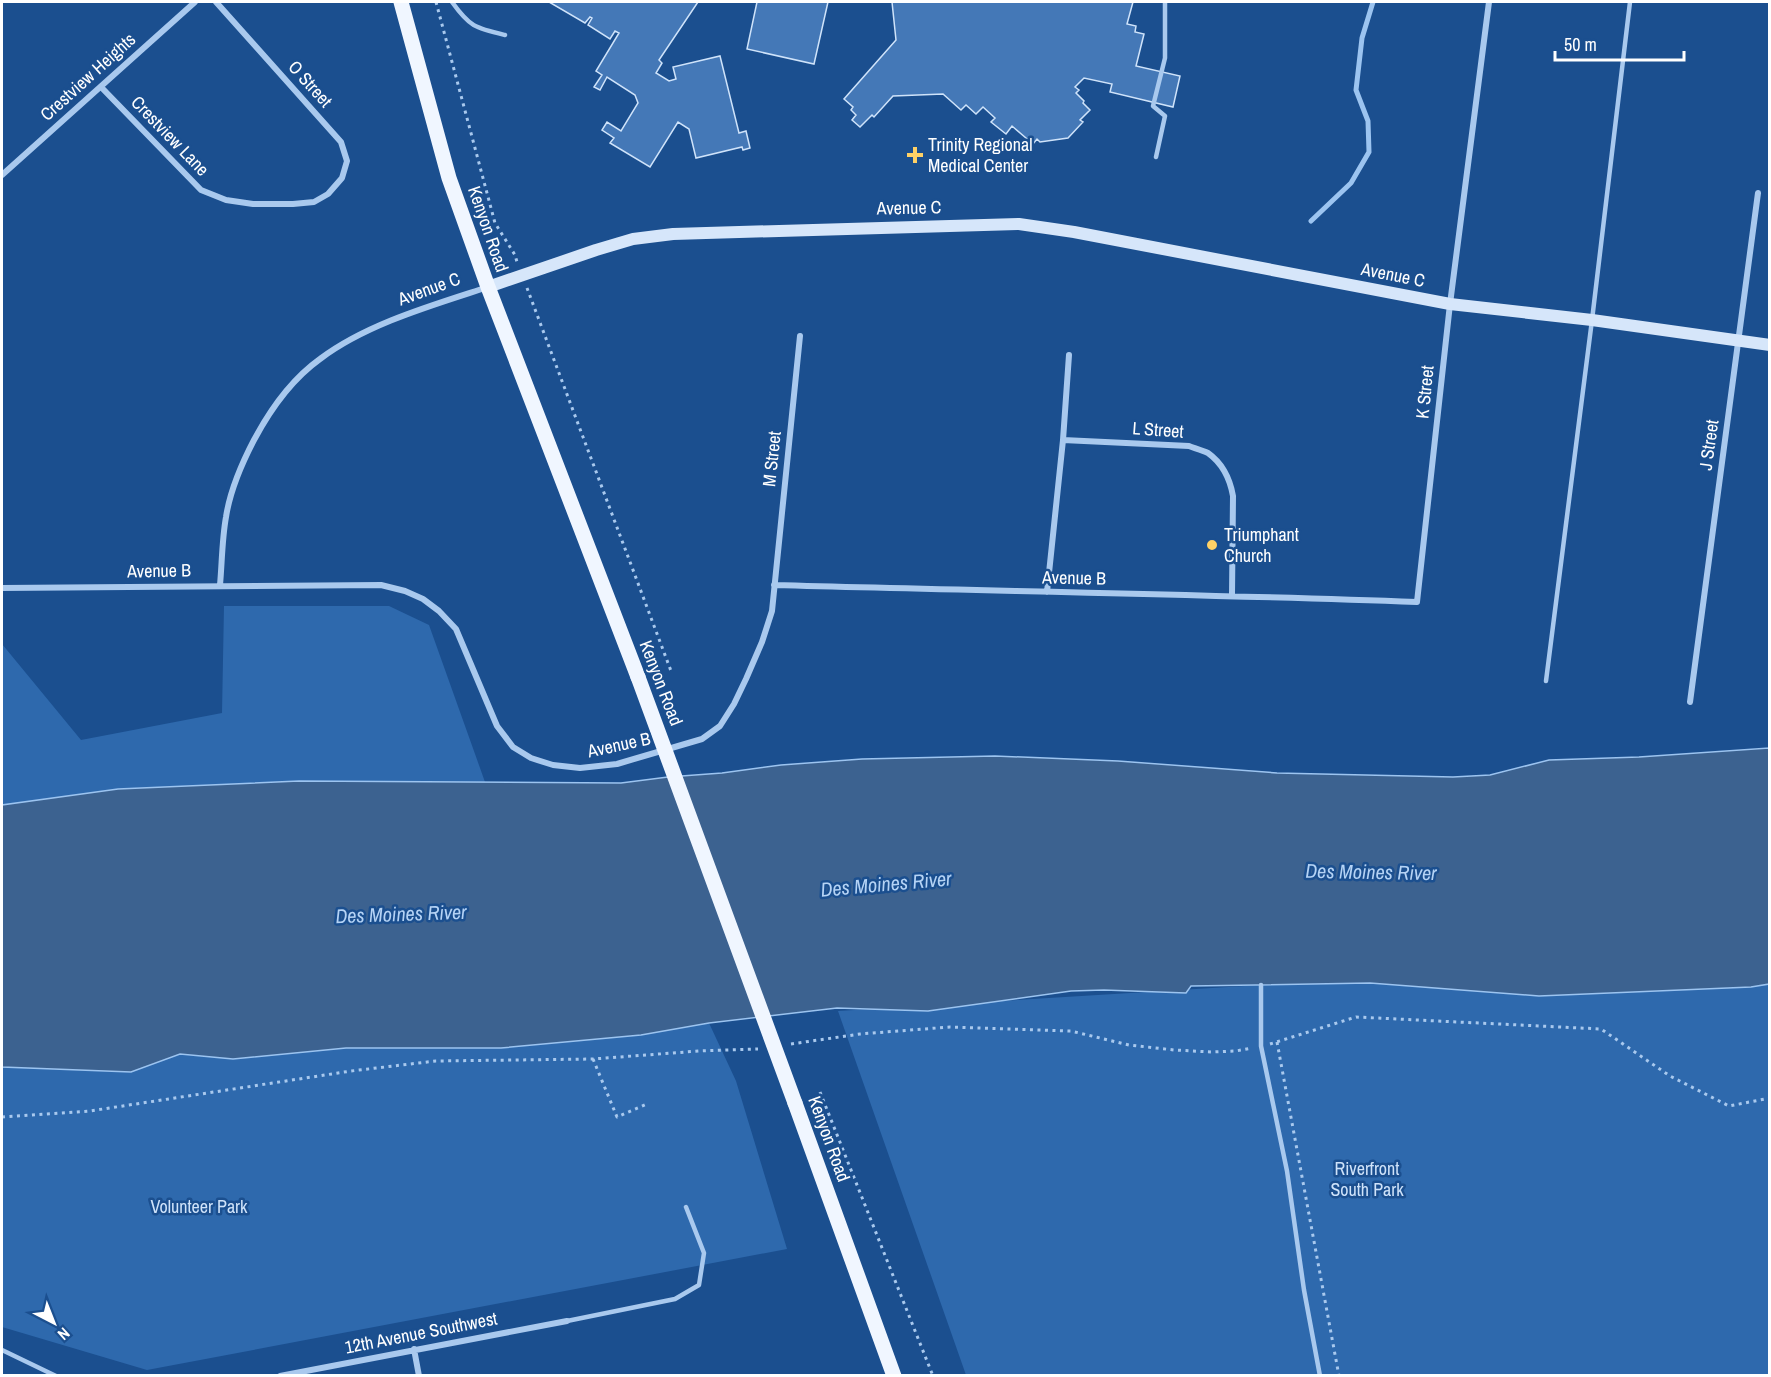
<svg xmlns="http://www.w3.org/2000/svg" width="1771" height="1377" font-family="'Archivo Narrow',sans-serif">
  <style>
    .green { fill: #2e69ad }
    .water { fill: #3c6290; stroke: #9cc4f0; stroke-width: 1.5 }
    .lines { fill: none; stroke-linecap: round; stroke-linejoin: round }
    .stream { stroke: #9cc4f0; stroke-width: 5 }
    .building { fill: #4478b7; stroke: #cfe3fa; stroke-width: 1.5 }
    .path { stroke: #a9c9ee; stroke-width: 3; stroke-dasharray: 3 4.5; stroke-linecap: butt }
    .lane { stroke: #a9c9ee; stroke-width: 4.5 }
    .street { stroke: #a9c9ee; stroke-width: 6 }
    .secondary { stroke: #d6e6fa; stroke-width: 12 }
    .primary { stroke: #f0f6ff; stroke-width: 15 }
    .primary-bridge { stroke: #f0f6ff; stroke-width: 15 }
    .poi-dot { fill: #ffd166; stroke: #1b4f8f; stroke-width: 2 }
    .labels { text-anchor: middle; stroke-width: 5; stroke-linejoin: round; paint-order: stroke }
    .street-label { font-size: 18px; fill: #fff; stroke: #1b4f8f }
    .poi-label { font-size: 18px; fill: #fff; stroke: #1b4f8f; text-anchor: start }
    .park-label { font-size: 18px; fill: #cfe3fa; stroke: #1b4f8f }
    .water-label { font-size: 20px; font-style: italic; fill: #b5d3f5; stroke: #1b4f8f }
  </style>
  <rect width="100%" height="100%" fill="#1b4f8f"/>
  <!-- green -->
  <path class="green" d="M224,606H389L429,625L485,782L299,781L118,789L2,805V644L81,740L222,713Z
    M1769,960V1375H966L838,1011L1261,985L1370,983Z
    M709,1023L736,1081L787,1249L147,1370L2,1327V1067L130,1072L180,1054L233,1059L346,1048H501L641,1035Z"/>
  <!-- water -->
  <path class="water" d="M1769,748V984L1751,987L1539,996L1370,983L1191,986L1186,993L1104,990L1071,991L928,1011L837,1008L709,1023L641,1035L501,1048H346L233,1059L180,1054L131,1072L2,1067V805L118,789L299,781L621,783L668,777L722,773L781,765L862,759L995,756L1118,761L1277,773L1453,777L1490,775L1549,760L1639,757Z"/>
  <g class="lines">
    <!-- stream -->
    <path class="stream" d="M1311,221L1351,183L1369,152L1368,121L1356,90L1362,38L1373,2"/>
  </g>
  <!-- building -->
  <path class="building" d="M549,2H698L659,60L662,63L656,73L669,81L676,79L673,67L720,56L739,133L746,131L750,148L743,150L742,147L696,158L689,129L678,122L650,167L610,143L614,138L602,130L607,122L621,131L638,103L635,95L607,77L600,90L594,87L602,75L596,71L619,33L615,31L610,39L588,25L592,18L590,17L585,23Z
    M757,2H828L814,64L747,49Z
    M892,2H1133L1127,24L1136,26L1135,32L1144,34L1136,66L1180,76L1173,107L1110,92L1112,84L1084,78L1075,87L1079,90L1076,93L1084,101L1083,103L1090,110L1080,120L1083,122L1068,138L1040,142L1037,139L1033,144L1012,126L1006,134L991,122L995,118L983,107L976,114L966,105L961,110L943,94L893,96L874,117L872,115L860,127L852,120L856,115L851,110L853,107L844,99L896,40Z"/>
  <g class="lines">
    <!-- path -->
    <path class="path" d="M436,2L495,223L515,255L517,262
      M527,288L671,671
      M1277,1042L1339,1376
      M791,1044L860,1034L950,1027L1071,1031L1129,1045L1174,1050L1212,1052L1236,1051L1252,1048
      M1270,1044L1356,1017L1601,1029L1670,1076L1729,1106L1770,1098
      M593,1059L617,1117L647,1104
      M820,1092L933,1376
      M2,1117L90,1111L351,1071L436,1061L593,1059L699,1051L758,1049"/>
    <!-- lane -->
    <path class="lane" d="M452,2C470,27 475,28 505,35
      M1156,157L1165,116L1153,106L1165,58V2
      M1546,681L1592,320L1630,2
      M1261,985V1046L1287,1171L1304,1290L1320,1376
      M567,1321L675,1299L699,1285L704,1253L686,1207
      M2,1350L56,1376"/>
    <!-- street -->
    <path class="street" d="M101,87L201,190L226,200L253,204H293L314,202L328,194L342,178L347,161L341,142L216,2
      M2,175L195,2
      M1063,440L1189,446C1194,448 1202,450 1208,453C1222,463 1230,479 1233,496L1232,595
      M220,585C222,563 222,539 226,517C230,491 242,463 254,440C270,410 292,379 320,359C366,324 433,305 488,287
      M774,585C988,591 1202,594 1417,602L1450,304L1489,2
      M2,588L381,585L405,591L423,599L439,611L456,629L497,726L513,747L531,758L553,765L580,768L617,764L702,739L720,726L734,704L746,679L762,642L772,611L800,336
      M1047,592L1063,440L1069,355
      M1690,702L1758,193
      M414,1349L419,1376
      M280,1376L567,1321"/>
    <!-- secondary -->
    <path class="secondary" d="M488,287L596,250L633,239L673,234L1019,224L1074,232L1450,304L1592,320L1770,345"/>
    <!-- primary -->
    <path class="primary" d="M401,2L449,178L488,287L638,677
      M795,1103L894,1376"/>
    <!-- primary-bridge -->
    <path class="primary-bridge" d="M638,677L795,1103"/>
  </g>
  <!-- markers -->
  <g class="poi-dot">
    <path d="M912 146h6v6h6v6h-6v6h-6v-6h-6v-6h6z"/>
    <circle cx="1212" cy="545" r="6"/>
  </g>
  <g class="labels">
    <!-- street labels -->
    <g class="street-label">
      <text transform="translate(88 77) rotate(-42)" y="6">Crestview Heights</text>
      <text transform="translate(310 84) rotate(48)" y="6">O Street</text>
      <text transform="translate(170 136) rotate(46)" y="6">Crestview Lane</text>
      <text transform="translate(909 208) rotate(-1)" y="6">Avenue C</text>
      <text transform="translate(488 229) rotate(71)" y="6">Kenyon Road</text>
      <text transform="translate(1393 275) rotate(11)" y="6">Avenue C</text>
      <text transform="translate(429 289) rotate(-20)" y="6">Avenue C</text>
      <text transform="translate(1425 392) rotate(-84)" y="6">K Street</text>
      <text transform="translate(1158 430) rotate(4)" y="6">L Street</text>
      <text transform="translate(1709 445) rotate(-82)" y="6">J Street</text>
      <text transform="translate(772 459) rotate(-84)" y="6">M Street</text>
      <text transform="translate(159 571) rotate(-1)" y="6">Avenue B</text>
      <text transform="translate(1074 578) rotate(1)" y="6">Avenue B</text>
      <text transform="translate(661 683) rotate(69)" y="6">Kenyon Road</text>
      <text transform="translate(619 745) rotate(-12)" y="6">Avenue B</text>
      <text transform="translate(829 1139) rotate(70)" y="6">Kenyon Road</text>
      <text transform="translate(421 1333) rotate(-11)" y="6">12th Avenue Southwest</text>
    </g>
    <!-- poi labels -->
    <g class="poi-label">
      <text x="928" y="151">Trinity Regional<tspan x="928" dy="21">Medical Center</tspan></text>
      <text x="1224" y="541">Triumphant<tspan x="1224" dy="21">Church</tspan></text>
    </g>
    <!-- park labels -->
    <g class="park-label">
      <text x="1367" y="1175">Riverfront<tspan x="1367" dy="21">South Park</tspan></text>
      <text x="199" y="1213">Volunteer Park</text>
    </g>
    <!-- water labels -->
    <g class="water-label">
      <text transform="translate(1371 872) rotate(1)" y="7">Des Moines River</text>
      <text transform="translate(886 884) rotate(-5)" y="7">Des Moines River</text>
      <text transform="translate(401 914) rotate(-2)" y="7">Des Moines River</text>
    </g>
  </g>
  <!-- border -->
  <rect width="1771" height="1377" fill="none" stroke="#ffffff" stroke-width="6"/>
  <!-- north arrow -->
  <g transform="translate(54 1323) rotate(138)" stroke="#1b4f8f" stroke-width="4.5" paint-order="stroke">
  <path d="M0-4.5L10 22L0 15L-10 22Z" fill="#ffffff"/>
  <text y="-9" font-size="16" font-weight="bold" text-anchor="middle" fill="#ffffff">N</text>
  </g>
  <!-- scale -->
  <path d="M1555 51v9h129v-9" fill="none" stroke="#ffffff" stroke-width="3"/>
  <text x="1564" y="51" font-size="18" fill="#ffffff" stroke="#1b4f8f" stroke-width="4.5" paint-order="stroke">50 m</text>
</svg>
